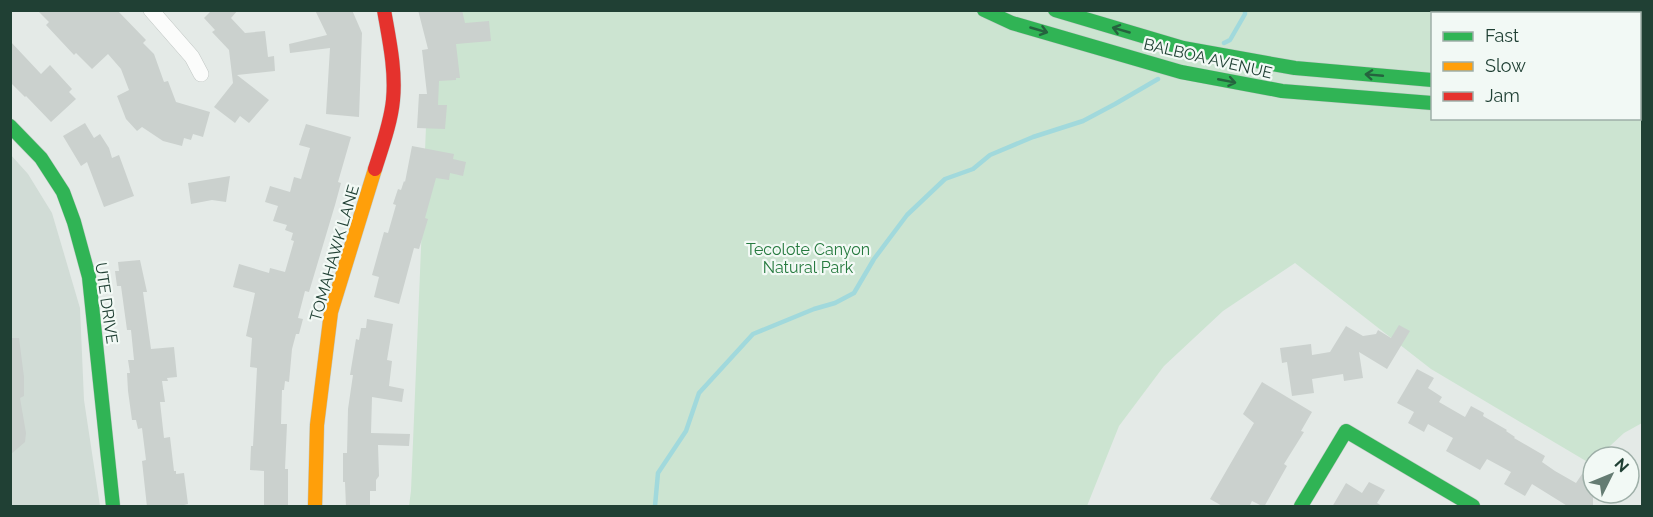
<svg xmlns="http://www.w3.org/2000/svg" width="1653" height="517" font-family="Raleway,sans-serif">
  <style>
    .built { fill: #d1dcd6 }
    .green { fill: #cce4d1; fill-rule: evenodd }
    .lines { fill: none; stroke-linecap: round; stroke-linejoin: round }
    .stream { stroke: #a1d9dc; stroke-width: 4.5 }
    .building { fill: #cbd1ce }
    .street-casing { stroke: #c1c7c4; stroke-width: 16 }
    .fast-casing { stroke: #bfc8c4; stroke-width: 15 }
    .slow-casing { stroke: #bfc8c4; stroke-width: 15 }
    .jam-casing { stroke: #bfc8c4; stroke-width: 15 }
    .street { stroke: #fbfcfb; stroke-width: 15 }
    .fast { stroke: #30b455; stroke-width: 14 }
    .slow { stroke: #ff9f0a; stroke-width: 14 }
    .jam { stroke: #e5322d; stroke-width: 14 }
    .oneway { stroke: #25633e }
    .labels { text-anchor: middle; stroke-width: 4.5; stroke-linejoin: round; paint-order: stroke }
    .street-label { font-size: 16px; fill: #204034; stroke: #f2f9f5 }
    .park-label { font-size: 16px; fill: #267a3f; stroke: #f2f9f5 }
  </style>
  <rect width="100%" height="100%" fill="#e4eae7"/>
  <!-- built -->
  <path class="built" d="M10,154L28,174L52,213L80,308L84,400L100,506H11Z"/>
  <!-- green -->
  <path class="green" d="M428,11H1642V423L1624,433L1598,457H1593V462L1591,464L1431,369L1295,263L1223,311L1164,366L1119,426L1087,506H409L411,491L428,78ZM1432,14H1640V118H1432Z"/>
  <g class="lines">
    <!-- stream -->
    <path class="stream" d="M1224,43L1230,40L1245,14V10
      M655,506L658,473L686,431L699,393L753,334L814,309L835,303L854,293L874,259L907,215L945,179L973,169L990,155L1033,137L1083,121L1115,104L1158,79"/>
  </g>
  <!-- building -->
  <path class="building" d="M37,10H117L146,40L143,43L154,54L164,82L168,81L176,102L210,112L203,137L193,134L191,140L184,138L182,146L163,141L142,127L137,131L126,119L117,96L129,90L121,69L108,54L92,69L76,53L74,55L46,25L49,22Z
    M212,10H238L231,18L245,33L265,31L268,57L274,56L275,71L237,75L269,100L249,123L240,116L235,123L214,107L233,83L229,50L212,32L215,30L204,18Z
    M315,10H352L362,33L359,117L326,114L330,48L290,53L289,44L327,35Z
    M418,10H462L465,23L489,21L491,41L456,44L460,78H456V80L439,81L438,105H447L445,129L417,128L419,94H427L422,50L428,49Z
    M10,41L41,74L50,65L72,89L69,92L76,99L51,122L26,96L25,97L10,82Z
    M85,123L94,138L100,134L109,148L112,158L119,155L134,196L104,207L87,162L81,166L63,136Z
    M306,124L351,137L338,182L341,183L335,205L309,292L305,291L298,318L303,319L299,334H296L292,349L289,382L285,381L284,390H282L281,424H287L285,469H288V507H264V471L250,470L251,446H253L257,368L250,367L252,338L246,336L255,293L233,287L239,264L269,273L270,268L285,272L294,241L291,240L293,233L285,230L287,225L273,221L278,206L265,202L270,186L290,192L294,177L301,179L310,148L299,145Z
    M412,146L454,154L453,159L466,162L463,176L450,173L449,180L436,178L425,218L428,219L419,249L414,248L399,304L374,297L379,277L372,275L384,232L388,233L396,205L393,204L398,189L401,190L404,181L405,182Z
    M230,176L226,202L212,200L191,204L188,183Z
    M140,260L147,292H143L151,349L174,347L177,377L167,378L168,381H162L165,402H160L164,438L170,437L174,471H176V474L184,473L188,504L184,505V507H147L142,461L146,460L142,428L138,429L136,420H132L128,391L127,373H130L128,360H134L131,330H127L121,286H117L115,271H119L118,262Z
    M367,319L393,324L387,360L392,361L389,386L404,389L402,402L372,397L371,433L410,434L409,446L378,445L379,476L376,480V491H370V507H346L345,482H343V453H347L348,409L353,375H350L356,339L359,340L361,328H366Z
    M1399,325L1410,331L1387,369L1359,352L1363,378L1344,381L1343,374L1312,379L1314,393L1292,396L1287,362L1282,363L1280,348L1311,344L1312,355L1330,352L1346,326L1363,336L1376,334L1378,330L1391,338Z
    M10,338H19L24,377V396L20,398L26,433L25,442L10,455Z
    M1417,369L1434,378L1428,388L1442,397L1439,402L1465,417L1471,406L1484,413L1483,416L1507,430L1506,431L1515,437L1514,438L1545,456L1542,462L1555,471L1576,483L1582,474L1593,481V507H1569L1532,484L1525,496L1504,484L1511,472L1487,459L1480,470L1446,451L1453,438L1428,424L1424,432L1408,423L1414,412L1397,403Z
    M1262,382L1312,412L1301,431L1304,432L1284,464L1287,466L1264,507L1252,501L1249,507H1224L1210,499L1254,423L1243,414Z
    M1369,482L1385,490L1377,503L1384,507H1332L1346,483L1362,493Z"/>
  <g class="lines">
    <defs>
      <path id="street" d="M151,10L192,57L201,74"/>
      <path id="fast" d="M984,10L1012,23L1181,72L1282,91L1432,103
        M1055,10L1183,48L1295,68L1432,80
        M1640,82H1642
        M10,126L41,158L63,192L74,222L89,277L113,506
        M1301,506L1346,431L1473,506"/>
      <path id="slow" d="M315,506L317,425L331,312L375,169"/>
      <path id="jam" d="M1640,105H1642
        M375,169C382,147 391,122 393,100C396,70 389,39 384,10"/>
    </defs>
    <!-- street casing -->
    <use href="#street" class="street-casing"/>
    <!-- fast casing -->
    <use href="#fast" class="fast-casing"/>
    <!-- slow casing -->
    <use href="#slow" class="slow-casing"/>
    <!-- jam casing -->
    <use href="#jam" class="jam-casing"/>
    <!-- street -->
    <use href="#street" class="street"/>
    <!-- fast -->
    <use href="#fast" class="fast"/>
    <!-- slow -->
    <use href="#slow" class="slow"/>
    <!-- jam -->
    <use href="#jam" class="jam"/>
  </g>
  <!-- one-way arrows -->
  <defs><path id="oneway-shaft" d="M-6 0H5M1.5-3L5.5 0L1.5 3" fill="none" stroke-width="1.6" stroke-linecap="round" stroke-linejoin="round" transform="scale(1.5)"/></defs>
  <g class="oneway">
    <use href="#oneway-shaft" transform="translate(1039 30) rotate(16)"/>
    <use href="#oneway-shaft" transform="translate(1121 30) rotate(-164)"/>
    <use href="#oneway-shaft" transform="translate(1374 75) rotate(-175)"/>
    <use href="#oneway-shaft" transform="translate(1227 81) rotate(11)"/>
  </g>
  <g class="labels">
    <!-- street labels -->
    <g class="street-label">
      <text transform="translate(1208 58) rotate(13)" y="6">BALBOA AVENUE</text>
      <text transform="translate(334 253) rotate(-74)" y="6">TOMAHAWK LANE</text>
      <text transform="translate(107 303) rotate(82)" y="6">UTE DRIVE</text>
    </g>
    <!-- park labels -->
    <g class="park-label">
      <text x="808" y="255">Tecolote Canyon<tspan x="808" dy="18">Natural Park</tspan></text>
    </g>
  </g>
  <!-- border -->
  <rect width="1653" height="517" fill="none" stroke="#204034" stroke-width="24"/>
  <!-- legend -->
  <rect x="1431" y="12" width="210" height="108" fill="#f2f9f5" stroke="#9eafa8" stroke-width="1.5"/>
  <rect x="1443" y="32" width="30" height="9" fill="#30b455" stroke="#9eafa8" stroke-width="1.5"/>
  <text x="1485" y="42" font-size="18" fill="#204034">Fast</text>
  <rect x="1443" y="62" width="30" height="9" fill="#ff9f0a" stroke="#9eafa8" stroke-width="1.5"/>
  <text x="1485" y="72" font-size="18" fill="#204034">Slow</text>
  <rect x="1443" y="92" width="30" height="9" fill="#e5322d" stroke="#9eafa8" stroke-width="1.5"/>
  <text x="1485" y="102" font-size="18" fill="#204034">Jam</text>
  <!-- north arrow -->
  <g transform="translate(1611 475) rotate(47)"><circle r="28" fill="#f2f9f5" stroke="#9eafa8" stroke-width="1.5"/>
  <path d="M0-4.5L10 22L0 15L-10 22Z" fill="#657c73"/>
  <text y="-9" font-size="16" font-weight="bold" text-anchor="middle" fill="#204034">N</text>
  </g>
</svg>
